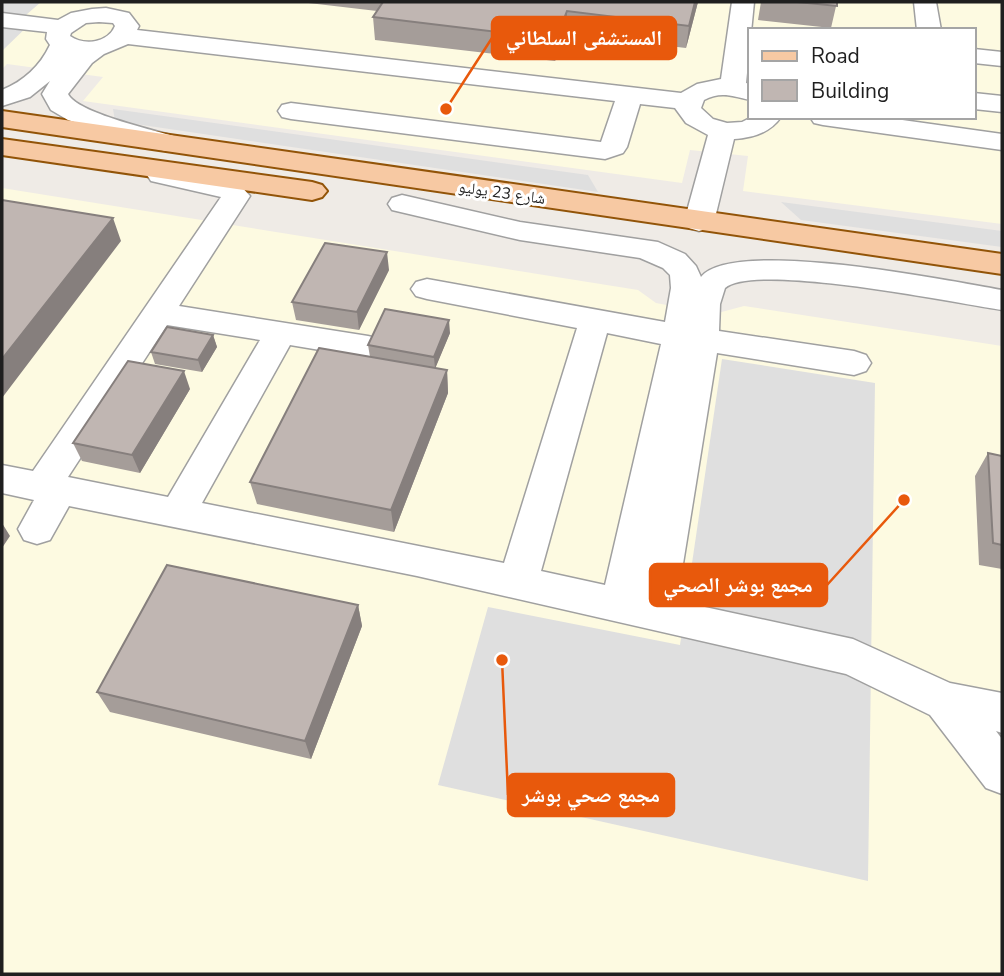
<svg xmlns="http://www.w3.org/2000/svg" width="1004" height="976" font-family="'Nunito Sans','Noto Naskh Arabic',sans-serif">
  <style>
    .education { fill: #fdfae1; fill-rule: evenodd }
    .parking { fill: #dfdfdf }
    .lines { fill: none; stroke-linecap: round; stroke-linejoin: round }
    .minor-casing { stroke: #a0a0a0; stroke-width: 3 }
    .major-casing { stroke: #925408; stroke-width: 4 }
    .minor { fill: #fff; fill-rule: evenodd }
    .major { fill: #f7c9a3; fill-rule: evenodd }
    .wall { fill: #a59d99 }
    .shaded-wall { fill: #867f7d }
    .building { fill: #c0b6b2; stroke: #867f7d; stroke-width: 2 }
    .labels { text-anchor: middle; stroke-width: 6; stroke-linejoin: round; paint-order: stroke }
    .far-street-label { font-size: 16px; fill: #1f1f1f; stroke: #fff }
    .leader { fill: none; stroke: #e8590c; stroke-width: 2.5 }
    .callout-dot { fill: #e8590c; stroke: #fff; stroke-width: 2.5 }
    .callout { fill: #e8590c; stroke: #e8590c; stroke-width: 2.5 }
    .callout-label { font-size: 21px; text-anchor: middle; font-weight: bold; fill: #fff }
  </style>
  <rect width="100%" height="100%" fill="#efebe6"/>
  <!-- education -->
  <path class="education" d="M2,2H1002V224L743,191L748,156L690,150L682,183L83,101L103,77L7,64L2,69ZM750,30H974V117H750Z
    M2,188L638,290L656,303L714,314L744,306L1002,346V974H2Z"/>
  <!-- parking -->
  <path class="parking" d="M2,2H41L26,15L34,20L2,51Z
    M113,109L588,175L598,192L115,121Z
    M781,202L1002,231V247L801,220Z
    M722,359L875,383L868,881L438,785L488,607L680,645Z"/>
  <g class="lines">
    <defs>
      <path id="minor" d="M732,2H754L746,83L750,84V100C733,96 720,91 704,100L701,108L713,119L727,123L742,122L752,117H781C770,133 752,138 734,139L714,222L709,228L699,231L689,228L684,222L708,135L686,123L675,108L640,104L627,147L623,153L605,159L291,119L282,117L278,111L282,105L291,103L601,142L615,101L128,44L104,54L92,63L68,94C77,113 154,130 177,137L180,143L177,149L167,151L157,149L68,120L51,110L42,94L50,81L30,97L2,106V90C24,81 40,66 50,45L46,39L47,32L2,27V13L58,20L71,13L92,9L106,8L129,13L139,26L137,30L681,93L697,84L721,79ZM99,22L113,23L115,26C108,43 84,46 70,36L71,33L86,23Z
        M914,2H936L941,30H917Z
        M974,49L1002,52V66L974,63Z
        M974,93L1002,96V112L974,109Z
        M810,117H881L1002,134V150L823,125L814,123Z
        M161,167L238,183L250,196L179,306L368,336L380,339L384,347L380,355L368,358L290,345L202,503L504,563L577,328L427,299L416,296L411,289L416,282L427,279L665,322L671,288L670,275L663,268L640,258L520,240L392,210L388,204L392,198L402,195L520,222L658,242L685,254L696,266L701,277C733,237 950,281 1002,290V310C956,303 755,262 725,288L720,304L719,331L854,351L866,355L871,363L866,371L854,375L717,353L677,601L853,639L950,683L1002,693V733L996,731L1002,739V794L986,788L930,715L846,674L417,576L69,506L50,540L37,544L24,540L18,529L34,500L2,493V465L33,471L221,197L151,181L147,175L151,169ZM167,325L260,340L168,497L68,477ZM607,333L661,344L605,585L541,571Z"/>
      <path id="major" d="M2,111L1002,254V274L2,127Z
        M2,139L312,182L322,185L327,191L322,197L312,200L2,155Z"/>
    </defs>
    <!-- minor casing -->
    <use href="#minor" class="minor-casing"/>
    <!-- major casing -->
    <use href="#major" class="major-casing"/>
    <!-- minor -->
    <use href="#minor" class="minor"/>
    <!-- major -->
    <use href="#major" class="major"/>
  </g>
  <!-- wall -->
  <path class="wall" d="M300,2H698L686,48L566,34L555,61L375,40L373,17L377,11Z
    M761,2H837L831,28L758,20Z
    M389,270L359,330L296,320L292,302Z
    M450,333L435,368L447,370L448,393L394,532L257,504L250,482L370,357L368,345Z
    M213,335L217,347L202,372L155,364L151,352Z
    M190,389L140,473L82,461L73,443Z
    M988,453L1002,456V569L979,565L975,476Z
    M358,605L362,626L311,759L110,712L97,692Z"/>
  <!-- shaded-wall -->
  <path class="shaded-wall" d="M695,2H698L686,48L689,26Z
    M567,11L566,34L555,61L556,39Z
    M113,218L121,241L2,398V359Z
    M387,252L389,270L359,330L357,312Z
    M449,320L450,333L435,369L434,357Z
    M213,335L217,347L202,372L198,360Z
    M447,370L448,393L394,532L391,510Z
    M184,371L190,389L140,473L132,455Z
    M2,523L10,536L2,548Z
    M358,605L362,626L311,759L305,741Z"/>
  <!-- building -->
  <path class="building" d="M383,2H695L689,26L567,11L556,39L373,17Z
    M797,2H837V6Z
    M2,200L113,218L2,359Z
    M325,243L387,252L357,312L292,302Z
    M385,309L449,320L434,357L368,345Z
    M167,327L213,335L198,360L151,352Z
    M319,348L447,370L391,510L250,482Z
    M128,361L184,371L132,455L73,443Z
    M988,453L1002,456V545L993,543Z
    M167,565L358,605L305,741L97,692Z"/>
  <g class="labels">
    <!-- far-street labels -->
    <g class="far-street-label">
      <text transform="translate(502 192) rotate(8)" y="6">شارع 23 يوليو</text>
    </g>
  </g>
  <!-- callouts -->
  <path class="leader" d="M446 109L492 38M904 500L827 585M502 660L508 795"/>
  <g class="callout-dot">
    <circle cx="446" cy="109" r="7"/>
    <circle cx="904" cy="500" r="7"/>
    <circle cx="502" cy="660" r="7"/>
  </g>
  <g class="callout">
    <rect x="492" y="17" width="184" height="42" rx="7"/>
    <rect x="650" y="564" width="177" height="42" rx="7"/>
    <rect x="508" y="774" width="166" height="42" rx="7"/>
  </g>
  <g class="callout-label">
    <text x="584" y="45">المستشفى السلطاني</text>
    <text x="738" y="592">مجمع بوشر الصحي</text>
    <text x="591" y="802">مجمع صحي بوشر</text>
  </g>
  <!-- border -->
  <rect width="1004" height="976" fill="none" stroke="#1f1f1f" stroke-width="7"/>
  <!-- legend -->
  <rect x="748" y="28" width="228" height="91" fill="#ffffff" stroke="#a5a5a5" stroke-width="2"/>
  <rect x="762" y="51" width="35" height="10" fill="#f7c9a3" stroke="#a5a5a5" stroke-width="2"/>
  <text x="811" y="63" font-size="21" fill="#1f1f1f">Road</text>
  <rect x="762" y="80" width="35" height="21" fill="#c0b6b2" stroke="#a5a5a5" stroke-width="2"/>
  <text x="811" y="98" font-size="21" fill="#1f1f1f">Building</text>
</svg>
